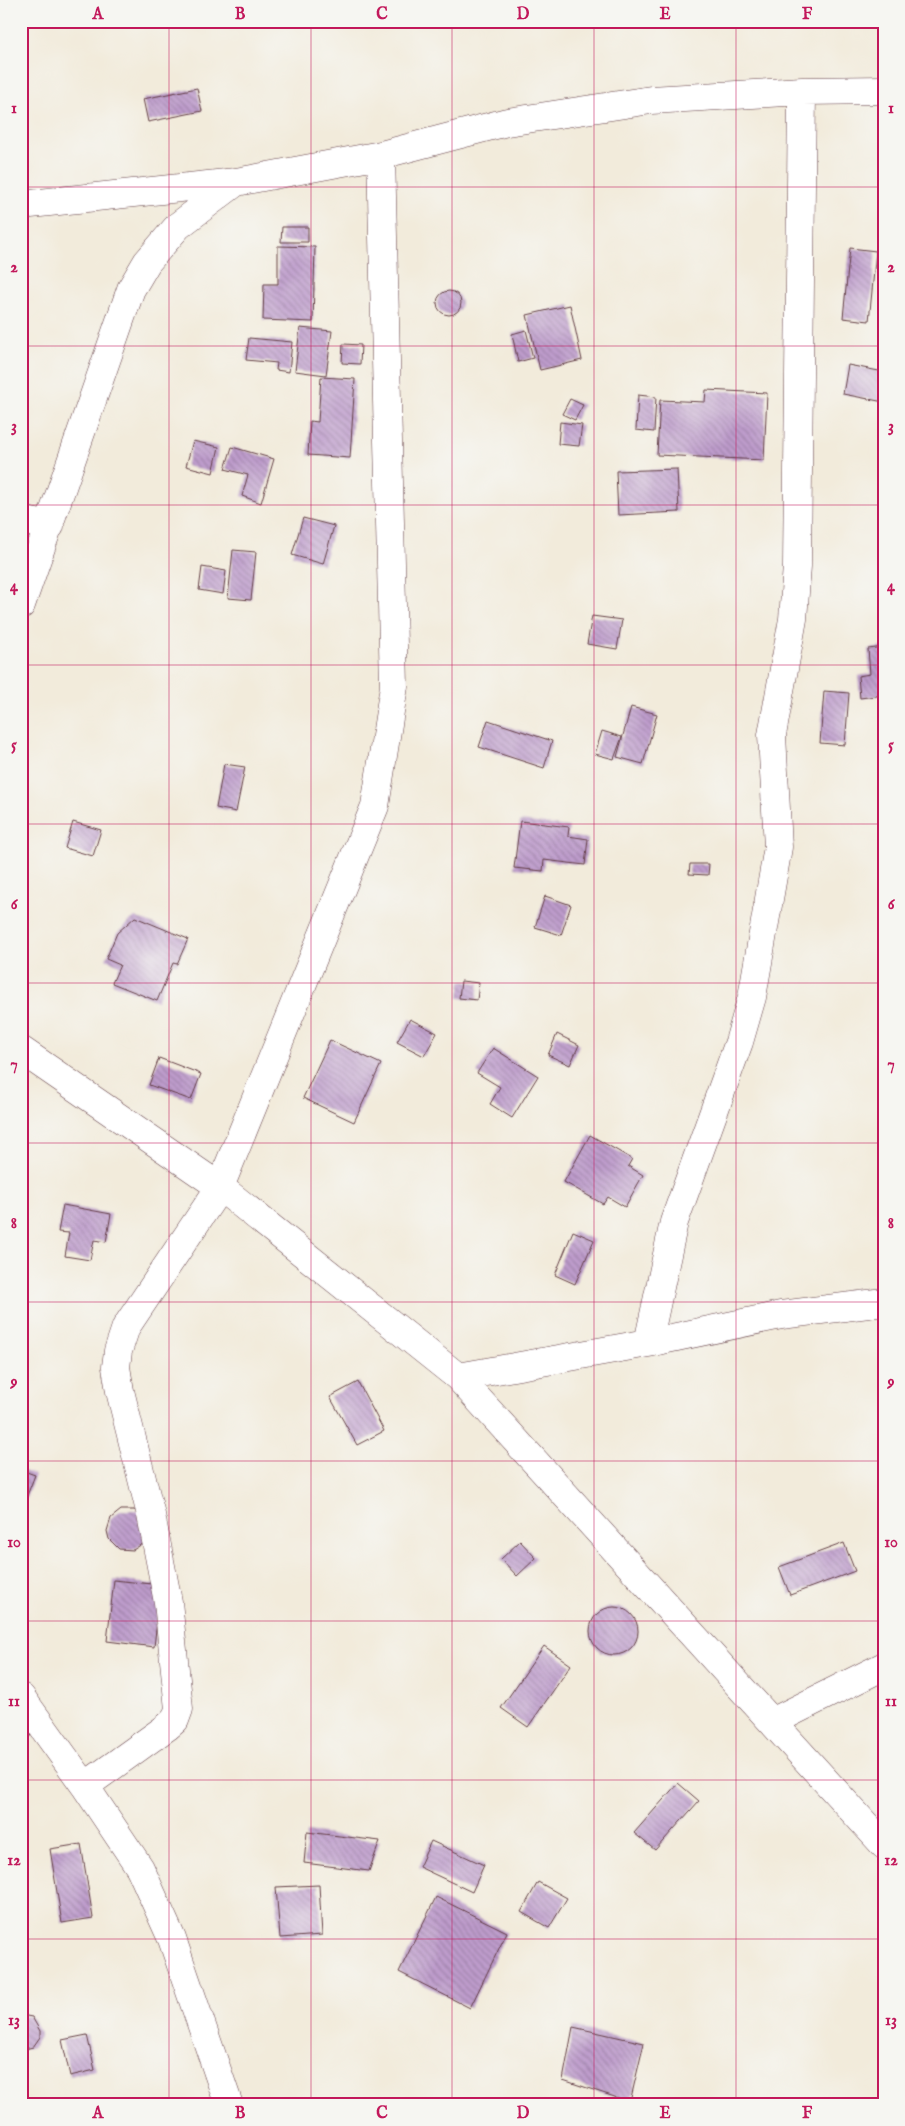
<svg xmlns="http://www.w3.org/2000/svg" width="905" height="2126" font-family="'IM FELL English',serif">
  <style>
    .building { fill: url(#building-back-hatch) }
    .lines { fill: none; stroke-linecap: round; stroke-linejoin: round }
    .minor-casing { stroke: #633e45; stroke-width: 29 }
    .minor { stroke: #fff; stroke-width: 28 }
    .grid { fill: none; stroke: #c2185b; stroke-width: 1; stroke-opacity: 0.55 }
    .neatline { fill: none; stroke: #c2185b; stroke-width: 2 }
    .grid-label { font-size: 16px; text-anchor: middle; font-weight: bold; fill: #c2185b }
  </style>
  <defs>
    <pattern id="building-back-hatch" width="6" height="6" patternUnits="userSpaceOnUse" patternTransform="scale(1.25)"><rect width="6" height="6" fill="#be9ccc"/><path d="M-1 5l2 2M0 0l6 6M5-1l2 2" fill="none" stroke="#9c7fa6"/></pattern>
  </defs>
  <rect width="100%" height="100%" fill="#f6f6f2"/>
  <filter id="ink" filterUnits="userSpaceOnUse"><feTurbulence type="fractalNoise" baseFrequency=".02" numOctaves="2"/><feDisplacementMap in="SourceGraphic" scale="10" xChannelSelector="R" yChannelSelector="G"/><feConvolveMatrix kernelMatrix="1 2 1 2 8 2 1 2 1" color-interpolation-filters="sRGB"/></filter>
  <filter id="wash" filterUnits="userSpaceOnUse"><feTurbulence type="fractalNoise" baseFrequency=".0096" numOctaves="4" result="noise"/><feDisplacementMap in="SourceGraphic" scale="20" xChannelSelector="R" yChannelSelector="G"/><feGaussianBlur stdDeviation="1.12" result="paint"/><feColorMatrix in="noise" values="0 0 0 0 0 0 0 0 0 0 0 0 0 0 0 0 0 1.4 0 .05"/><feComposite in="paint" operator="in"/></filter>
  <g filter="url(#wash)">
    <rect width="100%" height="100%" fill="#f2ebdb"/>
    <g id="blocks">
      <!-- building -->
      <path class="building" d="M197,88L202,111L148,122L143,99Z
        M282,227H308V242H281Z
        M278,246L315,247L313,322L263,320L264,284H278Z
        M850,248L876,251L869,321L843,318Z
        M437 303a12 12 0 1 1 24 0a12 12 0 1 1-24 0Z
        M570,305L582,360L540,370L527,315Z
        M300,328L332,331L326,375L295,371Z
        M526,330L533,358L518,362L512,334Z
        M249,338L292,342L289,372L276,370L277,363L246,360Z
        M343,344L361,345L360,364L342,363Z
        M848,365L884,372V402L843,394Z
        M321,377L355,379L350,458L308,455L310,421L318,422Z
        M706,390L767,393L764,460L657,455L660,400L705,402Z
        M638,395L656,397L654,432L636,430Z
        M570,399L583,405L575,420L562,414Z
        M560,422L582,425L579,446L558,444Z
        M193,441L219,447L213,473L186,466Z
        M232,447L274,459L261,503L242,496L248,475L225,469Z
        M677,469L679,512L618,515L616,471Z
        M303,518L334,526L323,564L292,555Z
        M233,550L256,552L251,600L228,598Z
        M202,567L226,571L223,594L199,590Z
        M592,616L622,620L617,649L587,644Z
        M884,647V695L860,698L858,676L870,674L868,649Z
        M824,691L849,693L845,745L820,743Z
        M631,707L657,714L643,764L617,757Z
        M488,720L552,741L544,768L479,747Z
        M602,731L622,737L614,759L595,754Z
        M224,764L245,767L236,812L216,808Z
        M520,821L569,827L568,836L588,839L585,865L544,860L543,871L514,868Z
        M73,822L101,830L93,856L65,848Z
        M690,864H709L708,875L689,874Z
        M545,896L571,905L561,935L535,927Z
        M135,917L188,939L177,964L173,963L157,1001L112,983L120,965L106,959L117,933Z
        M461,981L479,983L477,1000L459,998Z
        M410,1019L437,1033L424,1056L397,1042Z
        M557,1034L579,1045L570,1065L548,1055Z
        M330,1040L381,1064L354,1122L303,1098Z
        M493,1048L538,1076L512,1118L490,1104L500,1087L477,1073Z
        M159,1058L201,1074L191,1100L149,1085Z
        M590,1135L632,1159L628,1166L643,1175L625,1207L608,1197L603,1204L564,1182Z
        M63,1205L111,1214L106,1242L94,1240L90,1260L65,1256L69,1233L58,1232Z
        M573,1231L594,1240L575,1284L555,1275Z
        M358,1382L384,1431L357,1445L330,1397Z
        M21,1470L35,1475L21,1511Z
        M121,1510H134L140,1513L145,1542L133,1550L119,1549L109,1539L107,1531L111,1518Z
        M520,1541L536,1558L517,1576L501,1559Z
        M844,1543L855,1571L790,1595L779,1567Z
        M114,1580L161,1585L154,1647L107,1641Z
        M590 1631a24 24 0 1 1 48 0a24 24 0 1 1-48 0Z
        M544,1646L571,1665L528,1727L501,1708Z
        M21,1716L34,1733L21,1743Z
        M678,1783L699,1801L655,1850L634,1833Z
        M307,1832L380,1841L369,1871L304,1863Z
        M431,1841L484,1865L472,1892L419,1867Z
        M81,1844L93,1918L62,1923L50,1849Z
        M538,1882L567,1898L549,1928L521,1912Z
        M319,1885L322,1935L280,1938L276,1887Z
        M436,1897L507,1932L470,2008L399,1972Z
        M21,2015L32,2017L40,2031V2037L33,2047L21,2050Z
        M573,2027L644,2043L630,2102L563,2080Z
        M87,2035L95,2070L70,2076L62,2040Z"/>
    </g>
  </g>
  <g filter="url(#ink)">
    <use href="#blocks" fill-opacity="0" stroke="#633e45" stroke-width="1"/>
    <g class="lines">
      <defs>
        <path id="minor" d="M21,205L236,182
          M21,520L50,526
          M21,605L131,289L147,262L178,226L236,182L381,155L507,122L651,100L802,91L884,90
          M21,1050L220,1187L458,1377L884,1845
          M648,1343L674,1222L739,1042L752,997L778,847L772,735L793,619L797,566L802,91
          M458,1377L648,1343L781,1315L884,1302
          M21,1697L85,1786L140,1868L172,1939L229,2105
          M772,1722L884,1666
          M85,1786L167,1727L175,1720L179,1709L168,1602L151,1515L120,1391L116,1367L118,1351L126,1327L220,1187L375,806L394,686L381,155"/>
      </defs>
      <!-- minor casing -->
      <use href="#minor" class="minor-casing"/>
      <!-- minor -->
      <use href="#minor" class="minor"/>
    </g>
  </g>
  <!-- grid -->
  <path class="grid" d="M169,21V2105M311,21V2105M452,21V2105M594,21V2105M736,21V2105M21,187H884M21,346H884M21,505H884M21,665H884M21,824H884M21,983H884M21,1143H884M21,1302H884M21,1461H884M21,1621H884M21,1780H884M21,1939H884"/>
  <!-- margin -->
  <rect width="905" height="2126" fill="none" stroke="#f6f6f2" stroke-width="55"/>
  <rect x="28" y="28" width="850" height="2070" class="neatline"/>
  <g class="grid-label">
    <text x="98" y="19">A</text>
    <text x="240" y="19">B</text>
    <text x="382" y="19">C</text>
    <text x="523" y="19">D</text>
    <text x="665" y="19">E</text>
    <text x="807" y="19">F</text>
    <text x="14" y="113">1</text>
    <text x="891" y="113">1</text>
    <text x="14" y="272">2</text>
    <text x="891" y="272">2</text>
    <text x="14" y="431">3</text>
    <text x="891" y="431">3</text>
    <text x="14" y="591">4</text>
    <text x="891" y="591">4</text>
    <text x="14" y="750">5</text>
    <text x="891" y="750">5</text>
    <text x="14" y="909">6</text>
    <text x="891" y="909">6</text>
    <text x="14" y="1069">7</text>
    <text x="891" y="1069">7</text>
    <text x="14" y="1228">8</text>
    <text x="891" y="1228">8</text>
    <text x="14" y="1387">9</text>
    <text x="891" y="1387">9</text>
    <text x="14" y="1547">10</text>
    <text x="891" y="1547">10</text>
    <text x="14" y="1706">11</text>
    <text x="891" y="1706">11</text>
    <text x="14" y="1865">12</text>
    <text x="891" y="1865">12</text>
    <text x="14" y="2025">13</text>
    <text x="891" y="2025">13</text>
    <text x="98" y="2118">A</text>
    <text x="240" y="2118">B</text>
    <text x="382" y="2118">C</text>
    <text x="523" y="2118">D</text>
    <text x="665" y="2118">E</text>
    <text x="807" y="2118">F</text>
  </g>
</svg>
